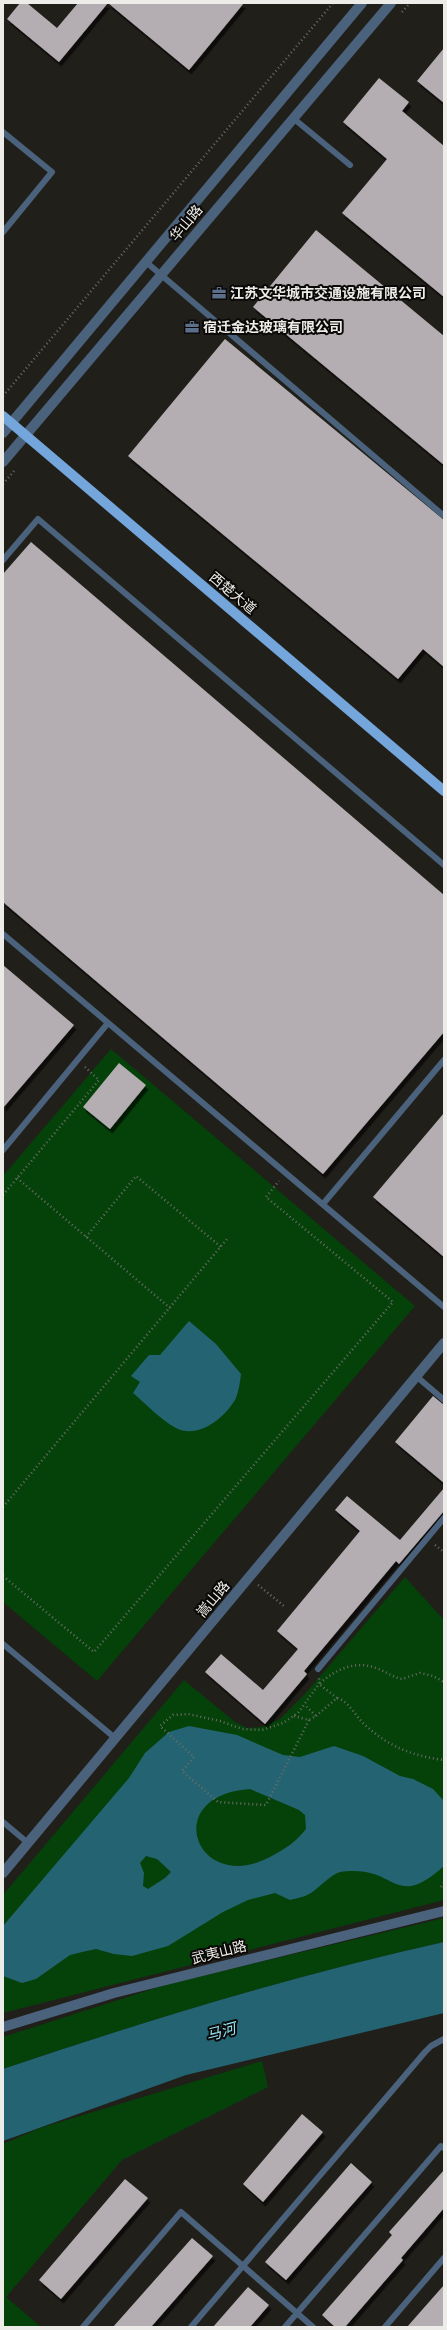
<svg xmlns="http://www.w3.org/2000/svg" width="447" height="2330" font-family="'Varela Round','Noto Sans SC',sans-serif">
  <style>
    .green { fill: #04420a }
    .water { fill: #246472; fill-rule: evenodd }
    .building { fill: #b4aeb2; filter: url(#shadow) }
    .lines { fill: none; stroke-linecap: round; stroke-linejoin: round }
    .path { stroke: #6d6b67; stroke-width: 2.5; stroke-dasharray: 1 3; stroke-linecap: butt }
    .service { stroke: #4b627c; stroke-width: 6 }
    .minor { stroke: #4b627c; stroke-width: 10 }
    .tertiary { stroke: #4b627c; stroke-width: 10 }
    .primary { stroke: #74a5db; stroke-width: 10 }
    .labels { text-anchor: middle; stroke-width: 4; stroke-linejoin: round; paint-order: stroke }
    .street-label { font-size: 14px; fill: #edece8; stroke: #0a0907 }
    .poi-label { font-size: 14px; font-weight: bold; fill: #edece8; stroke: #0a0907; text-anchor: start }
    .water-label { font-size: 15px; font-style: italic; fill: #93e6f9; stroke: #0a0907 }
  </style>
  <defs>
    <filter id="shadow"><feDropShadow dx="2.5" dy="4.5" stdDeviation="0" flood-color="#0009"/></filter>
  </defs>
  <rect width="100%" height="100%" fill="#211f1a"/>
  <!-- green -->
  <path class="green" d="M111,1049L415,1306L97,1681L3,1602V1176Z
    M405,1577L444,1620V1900L3,2013V1895L184,1680L235,1722L247,1728L261,1727L280,1719L304,1695Z
    M444,1918V1942C295,1975 148,2020 3,2069V2037L168,1984Z
    M262,2061L268,2087L122,2160L6,2297L41,2327H3V2144L40,2128Z"/>
  <!-- water -->
  <path class="water" d="M189,1321L216,1344L241,1374C240,1382 239,1390 236,1398C226,1417 198,1440 176,1428C161,1420 146,1404 133,1393L140,1382L131,1376L149,1355H160Z
    M189,1726L237,1735L283,1755L300,1757L334,1746L363,1756L400,1776L413,1779L433,1789L444,1801V1866C396,1909 397,1870 353,1871C349,1871 344,1871 340,1872C330,1875 320,1887 311,1893C305,1897 297,1898 290,1900L275,1893L248,1900L223,1912L168,1946L132,1956L114,1954L96,1949L82,1952L70,1955L36,1979L22,1983L3,1976V1926L129,1778L145,1753L169,1732ZM250,1789L299,1810L305,1815L306,1829C296,1842 285,1849 270,1857C196,1896 159,1795 250,1789ZM146,1856L157,1859L171,1872L165,1878L148,1889L143,1886L144,1873L140,1863Z
    M444,1942V2013L186,2075L3,2141V2069C148,2020 295,1975 444,1942Z"/>
  <!-- building -->
  <path class="building" d="M20,3H27L57,28L78,3H108L59,62L7,19Z
    M108,3H244L189,70Z
    M444,48V103L417,81Z
    M379,78L409,102L402,111L444,146V297L342,213L387,159L343,122Z
    M316,230L444,336V465L253,307Z
    M225,339L444,520V667L423,649L398,679L128,456Z
    M31,542L444,895V1032L323,1174L3,902V574Z
    M3,965L74,1025L3,1108Z
    M119,1063L146,1085L110,1129L83,1107Z
    M444,1113V1257L373,1197Z
    M433,1396L444,1405V1483L395,1442Z
    M444,1488V1511L399,1564L396,1561L304,1671L307,1674L265,1724L205,1672L221,1654L263,1690L298,1649L277,1631L360,1531L335,1510L347,1496L400,1540Z
    M302,2114L323,2132L263,2202L243,2184Z
    M351,2163L372,2182L286,2280L265,2262Z
    M444,2170V2208L401,2258L403,2260L345,2327H335L322,2315L392,2235L389,2232Z
    M125,2179L148,2198L61,2299L39,2280Z
    M192,2238L213,2256L151,2327H113Z
    M444,2285V2327H407Z
    M248,2287L269,2305L250,2327H213Z"/>
  <g class="lines">
    <!-- path -->
    <path class="path" d="M402,12L410,3
      M3,396L333,3
      M3,484L14,471
      M17,1178L170,1308
      M3,1195L99,1080L85,1067
      M86,1237L136,1176L221,1247
      M3,1507L227,1239
      M435,1545L444,1552
      M3,1576L94,1652L393,1302L266,1197L279,1181
      M258,1585L284,1606
      M337,1698L319,1684C335,1670 354,1660 376,1668C385,1671 392,1677 402,1679L420,1673L433,1676L444,1682
      M294,1716L309,1720L316,1716L305,1705
      M316,1716L337,1698L342,1700C351,1706 356,1716 363,1723C387,1746 412,1756 444,1760
      M309,1720L266,1805L218,1802L182,1771L194,1757L160,1726L173,1715L188,1714L220,1721L242,1729L262,1730L283,1723L298,1713L319,1684V1678
      M441,1887L444,1883"/>
    <!-- service -->
    <path class="service" d="M293,118L350,165
      M3,132L52,172L3,232
      M146,262L444,516
      M3,560L38,519L444,865
      M3,934L444,1307
      M3,1150L108,1023
      M323,1204L444,1060
      M416,1376L444,1400
      M3,1644L115,1738
      M318,1669L444,1518
      M3,1822L28,1843
      M83,2327L181,2212L313,2327
      M191,2327L425,2052L431,2046L444,2039
      M285,2327L441,2146L444,2148
      M385,2327L444,2258"/>
    <!-- minor -->
    <path class="minor" d="M3,1873L444,1343"/>
    <!-- tertiary -->
    <path class="tertiary" d="M3,433L362,3
      M3,462L391,3
      M3,2027L114,1993L444,1911"/>
    <!-- primary -->
    <path class="primary" d="M3,416L444,791"/>
  </g>
  <!-- icons -->
  <defs>
    <symbol id="office-bare" viewBox="-9 -9 18 18"><path d="M-6-3h4V-5.5h4V-3h4V5H-6ZM-1-4.5V-3h2v-1.5ZM-6 0V1H6V0Z" fill="#5c6f8a" stroke="#0a0907" stroke-width="2.5" paint-order="stroke"/></symbol>
  </defs>
  <g fill-rule="evenodd">
    <use href="#office-bare" x="209" y="283" width="20" height="20"/>
    <use href="#office-bare" x="182" y="317" width="20" height="20"/>
  </g>
  <g class="labels">
    <!-- street labels -->
    <g class="street-label">
      <text transform="translate(186 223) rotate(-50)" y="5">华山路</text>
      <text transform="translate(233 593) rotate(40)" y="5">西楚大道</text>
      <text transform="translate(213 1599) rotate(-50)" y="5">嵩山路</text>
      <text transform="translate(219 1952) rotate(-14)" y="5">武夷山路</text>
    </g>
    <!-- poi labels -->
    <g class="poi-label">
      <text x="230" y="298">江苏文华城市交通设施有限公司</text>
      <text x="203" y="332">宿迁金达玻璃有限公司</text>
    </g>
    <!-- water labels -->
    <g class="water-label">
      <text transform="translate(221 2032) rotate(-15)" y="5">马河</text>
    </g>
  </g>
  <!-- border -->
  <rect width="447" height="2330" fill="none" stroke="#edece8" stroke-width="8"/>
</svg>
